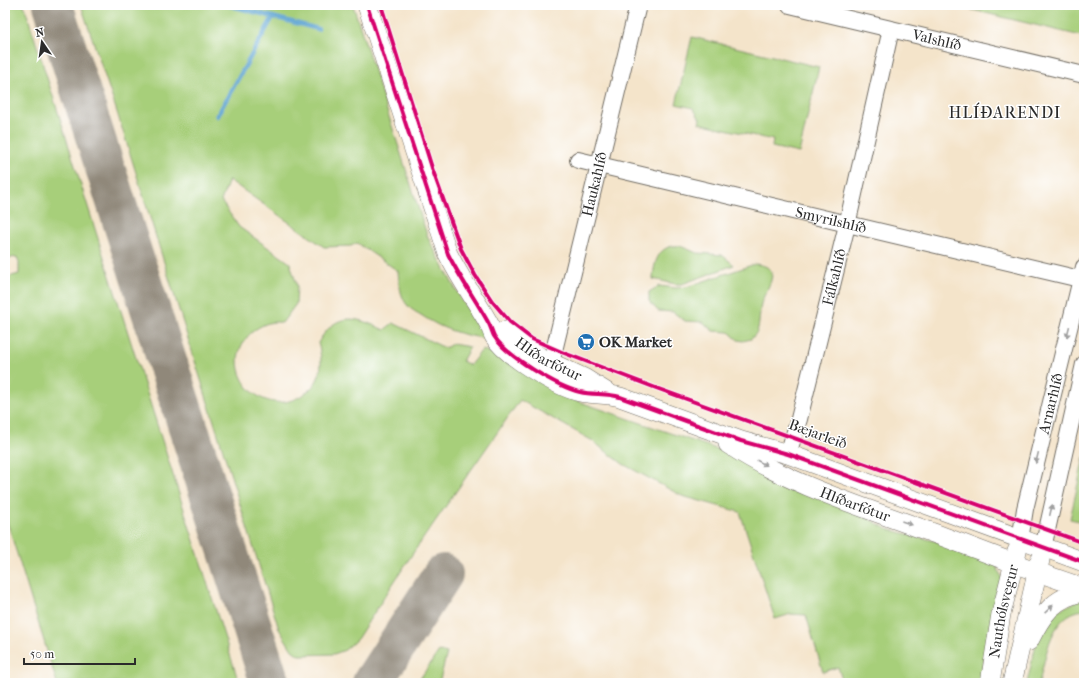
<svg xmlns="http://www.w3.org/2000/svg" width="1089" height="688" font-family="'IM FELL French Canon',serif">
  <style>
    .green { fill: #a7cf7a; stroke: #697d52 }
    .lines { fill: none; stroke-linecap: round; stroke-linejoin: round }
    .stream { stroke: #5aa2d1; stroke-width: 4.5 }
    .taxiway { stroke: #90887a; stroke-width: 40 }
    .minor-casing { stroke: #716c63; stroke-width: 18 }
    .tertiary-casing { stroke: #716c63; stroke-width: 20 }
    .minor { stroke: #fff; stroke-width: 16 }
    .tertiary { stroke: #fff; stroke-width: 19 }
    .cycleway-casing { stroke: #fff; stroke-width: 6 }
    .cycleway { stroke: #d6006c; stroke-width: 4 }
    .oneway { fill: #a0a0a0 }
    .labels { text-anchor: middle; stroke-width: 3; stroke-linejoin: round; paint-order: stroke }
    .street-label { font-size: 15px; fill: #2b2b2b; stroke: #fff }
    .poi-label { font-size: 15px; font-weight: bold; fill: #2b2b2b; stroke: #fff; text-anchor: start }
    .neighbourhood-label { font-size: 16px; letter-spacing: 1px; fill: #2b2b2b; stroke: #fff }
  </style>
  <rect width="100%" height="100%" fill="#fff"/>
  <filter id="ink" filterUnits="userSpaceOnUse"><feTurbulence type="fractalNoise" baseFrequency=".025" numOctaves="2"/><feDisplacementMap in="SourceGraphic" scale="8" xChannelSelector="R" yChannelSelector="G"/><feConvolveMatrix kernelMatrix="1 2 1 2 8 2 1 2 1" color-interpolation-filters="sRGB"/></filter>
  <filter id="wash" filterUnits="userSpaceOnUse"><feTurbulence type="fractalNoise" baseFrequency=".012" numOctaves="4" result="noise"/><feDisplacementMap in="SourceGraphic" scale="16" xChannelSelector="R" yChannelSelector="G"/><feGaussianBlur stdDeviation="0.9" result="paint"/><feColorMatrix in="noise" values="0 0 0 0 0 0 0 0 0 0 0 0 0 0 0 0 0 1.4 0 .05"/><feComposite in="paint" operator="in"/></filter>
  <g filter="url(#wash)">
    <rect width="100%" height="100%" fill="#f4e4ca"/>
    <!-- green -->
    <path class="green" d="M5,5H24L239,683H57L5,515V278L19,274V262L17,257L5,259Z
      M81,5H353L428,238L462,301L493,340C465,335 446,332 421,315C417,313 412,310 408,306C400,297 399,283 398,271L357,243L351,246L324,247L229,180L221,201L239,227L290,263L297,286L296,304L282,323C273,320 264,324 256,329C210,362 262,429 308,391C323,379 323,360 318,343C336,311 355,316 384,330L393,323L445,348L452,344L470,347L462,361L470,365L482,350L505,355L554,393L725,452L853,510L887,529L963,548L993,559L1004,582L993,619L979,683H843L838,667L823,672L806,615L791,614L775,619L740,512L682,496L623,464L591,440L520,400L413,553L357,639L345,650L334,654L299,655L292,650L279,629L116,109Z
      M952,5H1084V24L1081,36Z
      M692,37L819,67L799,153L772,147L773,140L699,123L700,119L693,108L676,104Z
      M680,246L697,253L722,255L734,265L682,284H675L653,279C654,261 659,244 680,246Z
      M755,264C787,267 764,290 761,304C759,314 760,323 757,332L751,339L743,341L738,340L729,332L713,331L703,322L685,321L673,312L658,311L649,301V292L659,286L676,288L686,287Z
      M1084,457V522L1070,519Z
      M1084,598V610C1050,613 1046,657 1039,683H1027L1036,644L1054,612Z
      M439,651L447,653L439,683H417Z"/>
    <g class="lines">
      <!-- stream -->
      <path class="stream" d="M228,5L318,29
        M217,116L273,17"/>
      <!-- taxiway -->
      <path class="taxiway" d="M53,5L270,683
        M372,683L443,574"/>
    </g>
  </g>
  <g filter="url(#ink)">
    <g class="lines">
      <defs>
        <g id="minor">
          <path id="s1" d="M790,5L1084,75"/>
          <path id="s2" d="M578,160L1084,280"/>
          <path id="s3" d="M551,363L638,5"/>
          <path id="s4" d="M788,454L799,419L847,225L891,29"/>
          <path id="s5" d="M1020,540L1025,509L1084,267"/>
          <path d="M1043,548L1084,364"/>
        </g>
        <g id="tertiary">
          <path d="M367,5L448,254C460,278 475,299 488,322C491,327 492,332 494,336C506,356 558,387 580,392C593,395 607,393 620,397L741,441L788,454L1084,562"/>
          <path id="s6" d="M504,331L541,358L584,378L608,393"/>
          <path id="s7" d="M728,444C788,484 860,506 928,531C980,550 1031,571 1084,588"/>
          <path d="M1029,641C1041,616 1054,596 1084,592"/>
          <path id="s8" d="M990,683L1001,614L1017,551"/>
          <path d="M1012,683L1040,560"/>
        </g>
      </defs>
      <!-- minor casing -->
      <use href="#minor" class="minor-casing"/>
      <!-- tertiary casing -->
      <use href="#tertiary" class="tertiary-casing"/>
      <!-- minor -->
      <use href="#minor" class="minor"/>
      <!-- tertiary -->
      <use href="#tertiary" class="tertiary"/>
      <defs>
        <path id="cycleway" d="M367,5L448,254C460,278 475,299 488,322C491,327 492,332 494,336C506,356 558,387 580,392C593,395 607,393 620,397L741,441L788,454L1084,562
          M381,5L433,171L461,249L475,275L492,301L510,322L532,339L564,353L656,388L1084,543"/>
      </defs>
      <!-- cycleway casing -->
      <use href="#cycleway" class="cycleway-casing"/>
      <!-- cycleway -->
      <use href="#cycleway" class="cycleway"/>
    </g>
    <!-- one-way arrows -->
    <defs><path id="oneway-solid" d="M-6-.8H1V-3.2L6.5 0L1 3.2V.8H-6Z"/></defs>
    <g class="oneway">
      <use href="#oneway-solid" transform="translate(1068 332) rotate(104)"/>
      <use href="#oneway-solid" transform="translate(1037 458) rotate(104)"/>
      <use href="#oneway-solid" transform="translate(762 463) rotate(27)"/>
      <use href="#oneway-solid" transform="translate(1051 510) rotate(-77)"/>
      <use href="#oneway-solid" transform="translate(907 523) rotate(20)"/>
      <use href="#oneway-solid" transform="translate(1049 609) rotate(-43)"/>
    </g>
  </g>
  <!-- icons -->
  <defs>
    <symbol id="supermarket-disc" viewBox="-11 -11 22 22"><circle r="9.5" fill="#1f6fb2" stroke="#fff"/><path d="M-6-5.5h2.5l.6 2H6L4.5 2H-2.5L-4.4-4H-6ZM-1.5 3.2a1.3 1.3 0 1 0 .1 0ZM3 3.2a1.3 1.3 0 1 0 .1 0Z" fill="#fff"/></symbol>
  </defs>
  <g fill-rule="evenodd">
    <use href="#supermarket-disc" x="576" y="332" width="20" height="20"/>
  </g>
  <g class="labels">
    <!-- street labels -->
    <g class="street-label">
      <text dy="5" stroke="none"><textPath href="#s1" startOffset="151">Valshlíð</textPath></text>
      <text dy="5" stroke="none"><textPath href="#s3" startOffset="184">Haukahlíð</textPath></text>
      <text dy="5" stroke="none"><textPath href="#s2" startOffset="260">Smyrilshlíð</textPath></text>
      <text dy="5" stroke="none"><textPath href="#s4" startOffset="183">Fálkahlíð</textPath></text>
      <text dy="5" stroke="none"><textPath href="#s6" startOffset="53">Hlíðarfótur</textPath></text>
      <text dy="5" stroke="none"><textPath href="#s5" startOffset="140">Arnarhlíð</textPath></text>
      <text transform="translate(818 434) rotate(20)" y="5">Bæjarleið</text>
      <text dy="5" stroke="none"><textPath href="#s7" startOffset="141">Hlíðarfótur</textPath></text>
      <text dy="5" stroke="none"><textPath href="#s8" startOffset="73">Nauthólsvegur</textPath></text>
    </g>
    <!-- poi labels -->
    <g class="poi-label">
      <text x="599" y="347">OK Market</text>
    </g>
    <!-- neighbourhood labels -->
    <g class="neighbourhood-label">
      <text x="1005" y="118">HLÍÐARENDI</text>
    </g>
  </g>
  <!-- margin -->
  <rect width="1089" height="688" fill="none" stroke="#fff" stroke-width="20"/>
  <!-- north arrow -->
  <g transform="translate(42 42) rotate(347)" stroke="#ffffff" stroke-width="3" paint-order="stroke">
  <path d="M0-3L7 15L0 10L-7 15Z" fill="#2b2b2b"/>
  <text y="-6" font-size="11" font-weight="bold" text-anchor="middle" fill="#2b2b2b">N</text>
  </g>
  <!-- scale -->
  <path d="M24 658v6h111v-6" fill="none" stroke="#2b2b2b" stroke-width="2"/>
  <text x="30" y="658" font-size="12" fill="#2b2b2b" stroke="#ffffff" stroke-width="3" paint-order="stroke">50 m</text>
</svg>
